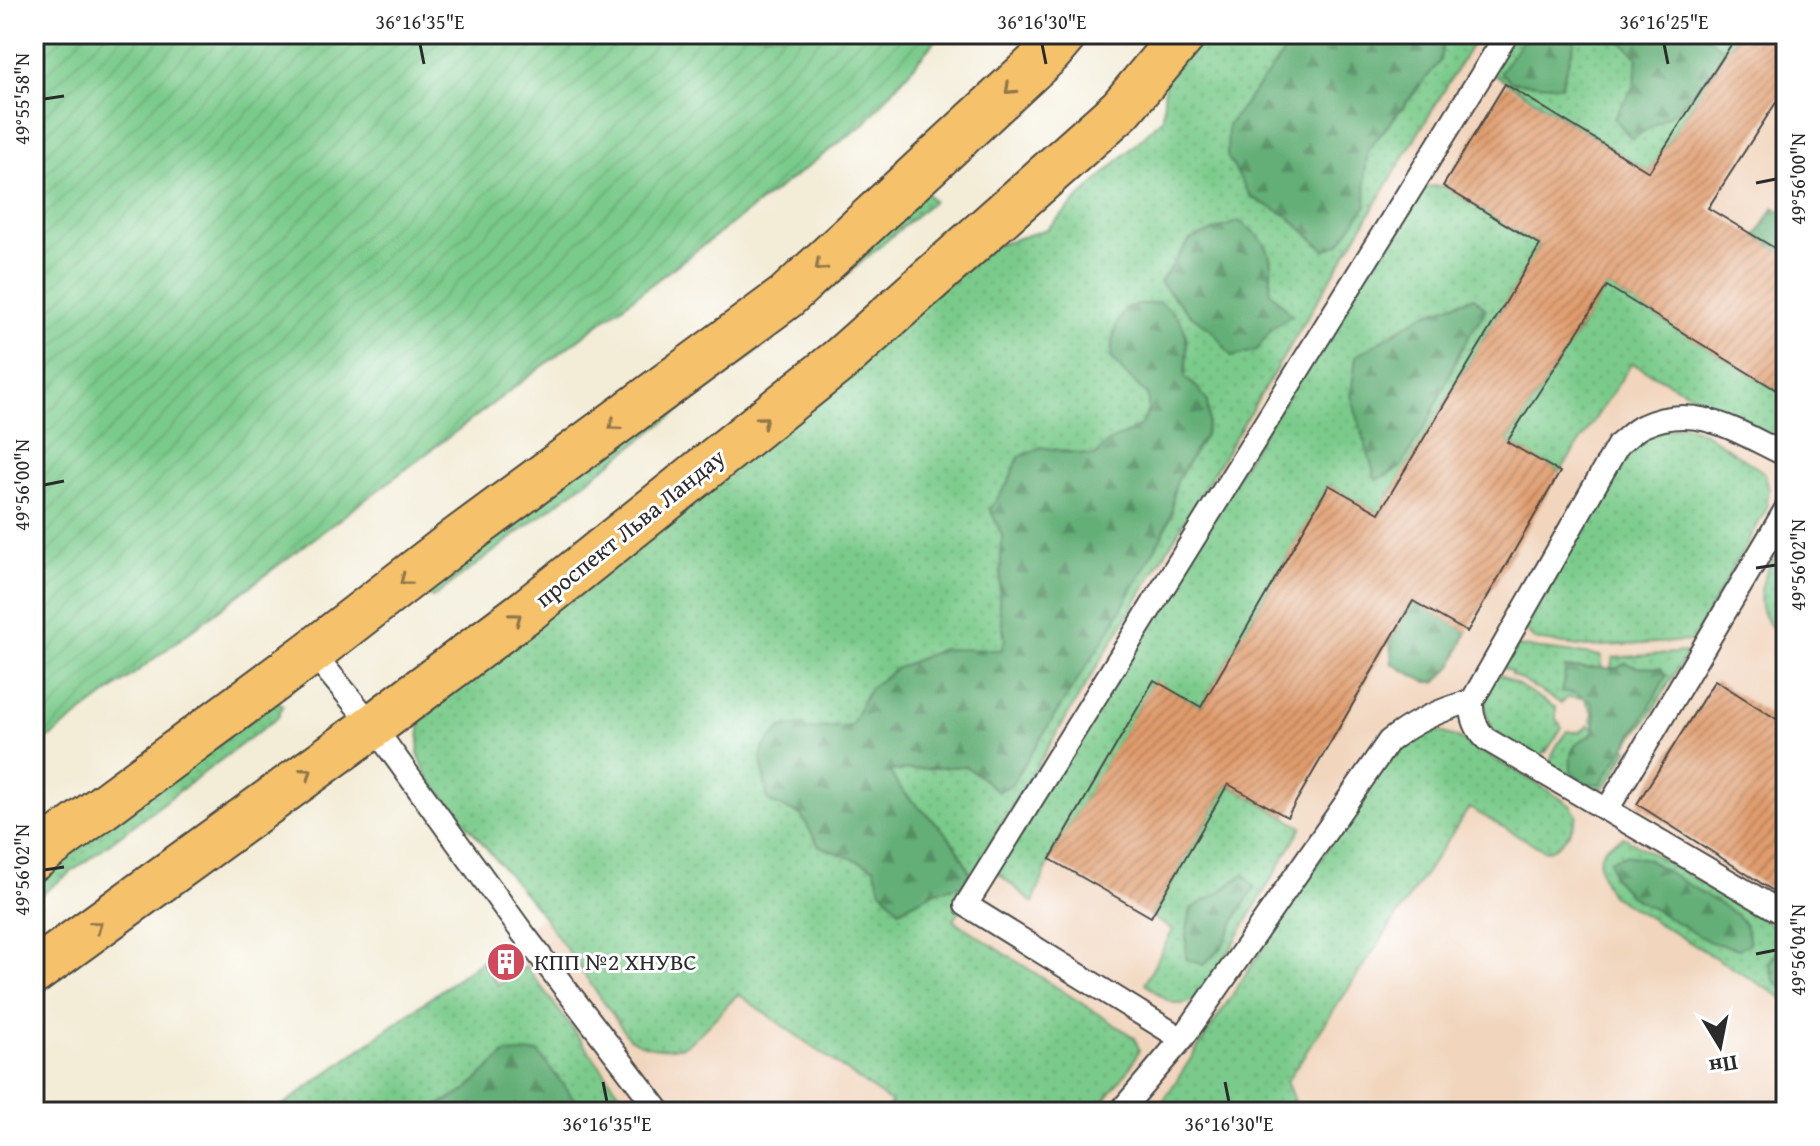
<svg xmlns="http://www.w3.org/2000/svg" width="1820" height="1146" font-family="'Gentium Book Plus',serif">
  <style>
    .built { fill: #f1d5bd }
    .grass { fill: url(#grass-dots); stroke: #527b5b; stroke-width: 2 }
    .forest { fill: url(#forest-firs); stroke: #476d51; stroke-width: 2 }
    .garden { fill: url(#garden-furrows); stroke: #527b5b; stroke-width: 2 }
    .building { fill: url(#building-hatch) }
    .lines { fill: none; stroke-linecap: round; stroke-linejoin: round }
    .service-casing { stroke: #494845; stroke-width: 26 }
    .primary-casing { stroke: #494845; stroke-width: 48 }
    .service { stroke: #fff; stroke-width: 22 }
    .primary { stroke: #f5c16b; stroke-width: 44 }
    .oneway { stroke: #90764b }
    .ticks { fill: none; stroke: #2b2b2b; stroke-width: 3 }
    .labels { text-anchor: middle; stroke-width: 6; stroke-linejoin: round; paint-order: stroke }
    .street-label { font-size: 24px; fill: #2b2b2b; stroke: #fff }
    .poi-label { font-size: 24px; fill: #2b2b2b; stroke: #fff; text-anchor: start }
    .neatline { fill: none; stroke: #2b2b2b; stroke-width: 3 }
    .ticks-label { font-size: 20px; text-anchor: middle; fill: #2b2b2b }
  </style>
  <defs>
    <pattern id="grass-dots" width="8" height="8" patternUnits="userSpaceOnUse" patternTransform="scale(2)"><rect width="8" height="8" fill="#7acb8b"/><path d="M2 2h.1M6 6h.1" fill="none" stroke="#6aae78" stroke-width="1.8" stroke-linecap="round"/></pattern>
    <pattern id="forest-firs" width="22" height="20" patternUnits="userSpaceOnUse" patternTransform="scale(2)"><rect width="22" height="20" fill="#63af77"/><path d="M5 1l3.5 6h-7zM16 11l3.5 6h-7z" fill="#528f62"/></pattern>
    <pattern id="garden-furrows" width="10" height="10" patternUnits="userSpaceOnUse" patternTransform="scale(2)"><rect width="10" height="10" fill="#7acb8b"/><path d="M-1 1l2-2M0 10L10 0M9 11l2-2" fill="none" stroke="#6aae78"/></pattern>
    <pattern id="building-hatch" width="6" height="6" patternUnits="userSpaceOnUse" patternTransform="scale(2)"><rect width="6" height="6" fill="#e09c6d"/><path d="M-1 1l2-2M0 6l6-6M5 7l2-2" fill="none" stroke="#b67f5a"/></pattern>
  </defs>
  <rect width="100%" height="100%" fill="#fff"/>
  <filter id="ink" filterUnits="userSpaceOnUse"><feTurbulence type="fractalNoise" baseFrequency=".0125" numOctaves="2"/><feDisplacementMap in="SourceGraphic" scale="16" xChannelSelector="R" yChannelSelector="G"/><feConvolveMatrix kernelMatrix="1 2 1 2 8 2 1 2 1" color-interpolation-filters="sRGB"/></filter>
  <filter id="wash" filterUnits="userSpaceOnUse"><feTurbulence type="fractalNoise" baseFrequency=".006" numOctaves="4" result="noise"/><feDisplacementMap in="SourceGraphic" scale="32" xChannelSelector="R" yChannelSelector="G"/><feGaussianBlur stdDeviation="1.8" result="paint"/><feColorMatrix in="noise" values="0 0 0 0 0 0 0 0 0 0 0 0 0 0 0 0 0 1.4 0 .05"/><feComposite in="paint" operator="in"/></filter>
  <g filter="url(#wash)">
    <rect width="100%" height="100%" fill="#f3ecd7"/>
    <!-- built -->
    <path class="built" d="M1269,34H1786V1112H274L671,823Z"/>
    <!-- grass -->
    <path class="grass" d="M1198,34H1478L990,844L998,853L1419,187L1443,186L1540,245L1379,513L1329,485L1201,707L1154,681L1050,859L1033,903L991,867L953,920L1135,1038L1139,1050L1131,1066L1095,1112H882L892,1103L738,994C728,1004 694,1043 683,1046C665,1051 644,1048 629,1038L543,916L429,779L418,754L421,718L449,686L994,246L1047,229L1163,118L1165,78Z
      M1507,34H1738L1649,172L1485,69Z
      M921,187L933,201L754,354L439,593L432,597L428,595L429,586Z
      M1607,286L1786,396V445L1632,363L1560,472L1507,442Z
      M1686,425L1706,434L1765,473L1769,490L1766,510L1692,641L1587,647L1535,640L1525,630L1620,450L1640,435Z
      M1786,535V572L1779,590L1781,601L1786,607V638C1739,610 1767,570 1786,535Z
      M1515,646L1602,656V665L1581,698L1568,697L1561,703L1511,674L1512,672L1504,668L1502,662Z
      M1687,652L1651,714L1628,743L1591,721L1593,714L1586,701L1605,672L1610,671L1613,658Z
      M1494,674L1503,676L1556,708V719L1562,728L1546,752L1545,750L1540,757L1531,760C1521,753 1508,747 1499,739C1487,727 1482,700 1488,685C1489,681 1492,678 1494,674Z
      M278,701L283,705L278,717L34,900V875Z
      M1588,725L1628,749C1622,760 1606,796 1590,792C1582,790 1559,773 1550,768C1550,753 1559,743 1567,731C1575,733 1583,733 1588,725Z
      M1437,731L1458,738L1548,790L1571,806L1577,816C1571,832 1563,846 1546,851L1469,808L1286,1082L1294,1099L1287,1112H1156L1369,785C1389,759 1402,736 1437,731Z
      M1228,784L1302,827L1211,982C1205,988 1199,997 1192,1001C1176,1011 1157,994 1145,983L1173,930L1151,917Z
      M1624,837L1786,933V1000L1611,895C1603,881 1592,861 1606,847C1610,843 1619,840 1624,837Z
      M481,961L498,985L526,966L634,1112H274Z"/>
    <!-- forest -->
    <path class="forest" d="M1287,34H1444L1440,61L1368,150L1365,174L1366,206L1339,244L1325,250L1288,216L1251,197L1227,156L1228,125L1287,49Z
      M1527,34H1577L1561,86L1512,82L1500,72Z
      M1589,34H1703L1724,49L1716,67L1676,111L1632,139L1614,118L1634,86L1638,58L1619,38Z
      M1774,207L1786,215V255L1756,237Z
      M1239,221C1256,233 1271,244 1271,266C1272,275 1270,283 1270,292L1292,315L1272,328L1257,350L1232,357L1213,331L1188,313L1160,282L1191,239Z
      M1474,297L1486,309L1460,351L1430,418L1400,468L1376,480L1351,395L1356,356L1423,315Z
      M1159,302C1193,323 1187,342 1185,378L1199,389L1207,401L1209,420L1205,435L1178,479L1173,494L1172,513L1163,534L1107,635L1074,685L1012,784L998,792L982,778L965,766L890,771C900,795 925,810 942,829C955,843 963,857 970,873L965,885L937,891L899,910L881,890L874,867L819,846L801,815L768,801L761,758L764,747L781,728L802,725L807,729L851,726L869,689L897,668L942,649L1001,650L1005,639L999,606L1002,535L990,509L1009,481L1019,457L1041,447L1095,456L1109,441L1129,433L1142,424L1148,410V395L1124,373L1111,357C1113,334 1113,327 1127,307Z
      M1413,601L1467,632L1453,665L1436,682H1426L1392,664L1390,641Z
      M1626,663L1637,667L1661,668L1666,676L1644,717L1601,784L1584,783L1571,772C1569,749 1572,745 1592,734L1596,716L1591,702L1575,693L1561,692L1564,680L1565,668H1617Z
      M1625,855L1647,859L1737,915L1746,927L1750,942L1739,949L1710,942L1629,895L1613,876L1610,860Z
      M1244,874L1255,888L1240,910L1221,949L1203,965L1186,959V936L1191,909L1217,894Z
      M1779,951L1786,955V988L1775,982L1768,963Z
      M538,1052L582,1109L581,1112H426L464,1092L505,1054Z"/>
    <!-- garden -->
    <path class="garden" d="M34,34H941L864,124L34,749Z"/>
    <g id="blocks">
      <!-- building -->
      <path class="building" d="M1738,34H1786V87L1708,208L1786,255V396L1607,286L1507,442L1560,472L1467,632L1413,601L1287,817L1228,784L1151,917L1050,859L1154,680L1201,707L1329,485L1379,513L1540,245L1443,186L1505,84L1649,172Z
        M1715,680L1786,725V899L1637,804Z"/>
    </g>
  </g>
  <g filter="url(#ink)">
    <use href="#blocks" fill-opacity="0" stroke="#494845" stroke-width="2"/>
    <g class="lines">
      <defs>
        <path id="service" d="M1786,455C1739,433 1696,401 1643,426C1634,430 1626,439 1618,445L1472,701C1471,716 1475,728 1486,739L1786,915
          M312,652L373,726L522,932L660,1112
          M1607,810L1786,509
          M1182,1039L966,905L1507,34
          M1120,1112L1182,1039L1389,741C1415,721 1441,709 1472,701"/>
        <path id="primary" d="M34,858L312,652L458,539L786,297L1050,52L1065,34
          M34,972L373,726L529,609L841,359L1121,109L1184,34"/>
      </defs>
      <!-- service casing -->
      <use href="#service" class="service-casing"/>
      <!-- primary casing -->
      <use href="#primary" class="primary-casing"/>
      <!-- service -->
      <use href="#service" class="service"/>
      <!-- primary -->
      <use href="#primary" class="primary"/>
    </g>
    <!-- one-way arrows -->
    <defs><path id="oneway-chevron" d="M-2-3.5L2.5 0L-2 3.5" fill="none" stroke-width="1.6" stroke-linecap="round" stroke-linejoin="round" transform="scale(2)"/></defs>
    <g class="oneway">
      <use href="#oneway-chevron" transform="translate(1010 89) rotate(137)"/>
      <use href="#oneway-chevron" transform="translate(820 266) rotate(137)"/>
      <use href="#oneway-chevron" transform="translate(763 421) rotate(-39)"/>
      <use href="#oneway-chevron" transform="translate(614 425) rotate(144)"/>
      <use href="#oneway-chevron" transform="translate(405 580) rotate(142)"/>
      <use href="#oneway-chevron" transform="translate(516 618) rotate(-37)"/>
      <use href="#oneway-chevron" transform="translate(307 773) rotate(-36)"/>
      <use href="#oneway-chevron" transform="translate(97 926) rotate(-36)"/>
    </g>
  </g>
  <!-- ticks -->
  <path class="ticks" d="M420,44L424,64M1042,44L1046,64M1664,44L1668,64M44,99L64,96M1756,183L1776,179M44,485L64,481M1756,568L1776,565M44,870L64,867M1756,954L1776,950M603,1082L607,1102M1225,1082L1229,1102"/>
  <!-- icons -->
  <defs>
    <symbol id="building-disc" viewBox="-11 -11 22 22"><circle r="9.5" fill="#d1495b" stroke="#fff"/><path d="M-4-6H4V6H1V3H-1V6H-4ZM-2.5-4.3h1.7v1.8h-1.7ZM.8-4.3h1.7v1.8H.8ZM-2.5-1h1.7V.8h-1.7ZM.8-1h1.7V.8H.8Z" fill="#fff"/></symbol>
  </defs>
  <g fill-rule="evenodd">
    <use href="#building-disc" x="484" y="940" width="44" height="44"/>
  </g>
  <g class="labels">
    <!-- street labels -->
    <g class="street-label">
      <text transform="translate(630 528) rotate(-39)" y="8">проспект Льва Ландау</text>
    </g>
    <!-- poi labels -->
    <g class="poi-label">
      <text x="534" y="970">КПП №2 ХНУВС</text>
    </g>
  </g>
  <!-- margin -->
  <rect width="1820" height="1146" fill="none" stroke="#fff" stroke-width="88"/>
  <!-- north arrow -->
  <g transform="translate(1720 1046) rotate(170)" stroke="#ffffff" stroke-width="6" paint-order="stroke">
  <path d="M0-6L14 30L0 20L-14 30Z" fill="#2b2b2b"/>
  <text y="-12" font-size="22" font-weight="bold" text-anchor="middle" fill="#2b2b2b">Пн</text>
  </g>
  <rect x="44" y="44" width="1732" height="1058" class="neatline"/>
  <g class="ticks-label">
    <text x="420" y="29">36°16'35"E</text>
    <text x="1042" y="29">36°16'30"E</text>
    <text x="1664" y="29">36°16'25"E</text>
    <text transform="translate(22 99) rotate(-90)" y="7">49°55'58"N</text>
    <text transform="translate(1798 179) rotate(-90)" y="7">49°56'00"N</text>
    <text transform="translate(22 485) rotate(-90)" y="7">49°56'00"N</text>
    <text transform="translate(1798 565) rotate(-90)" y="7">49°56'02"N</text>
    <text transform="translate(22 870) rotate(-90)" y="7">49°56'02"N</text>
    <text transform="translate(1798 950) rotate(-90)" y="7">49°56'04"N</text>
    <text x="607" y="1131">36°16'35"E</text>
    <text x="1229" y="1131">36°16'30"E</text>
  </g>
</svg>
